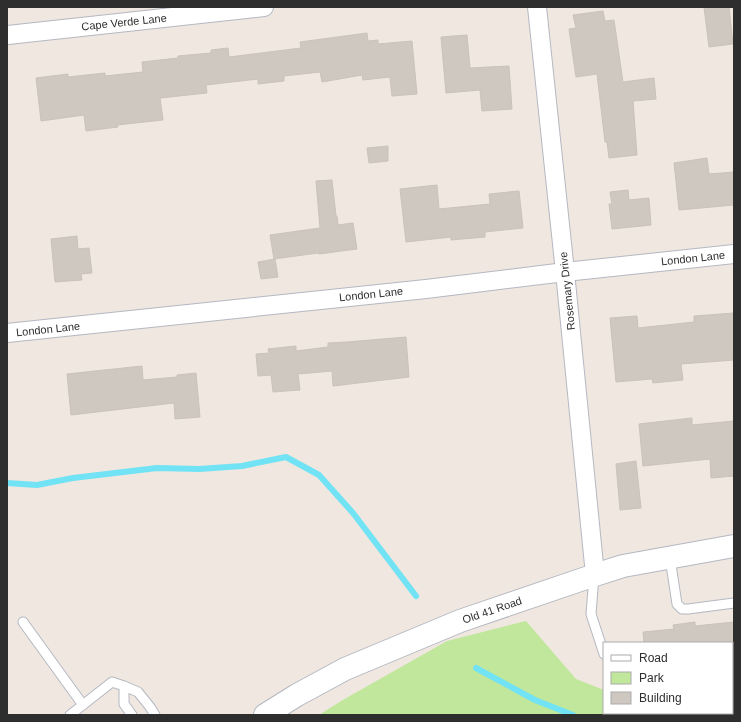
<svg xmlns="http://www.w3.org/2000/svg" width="741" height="722" font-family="Arial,sans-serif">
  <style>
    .green { fill: #c0e79c }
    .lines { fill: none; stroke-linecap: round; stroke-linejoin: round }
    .stream { stroke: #71e3f4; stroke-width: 6 }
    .building { fill: #cfc8c1; stroke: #cbc2b9 }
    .service-casing { stroke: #b4b8c1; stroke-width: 11 }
    .minor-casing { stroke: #b4b8c1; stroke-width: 20 }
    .tertiary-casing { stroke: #b4b8c1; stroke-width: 24 }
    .service { stroke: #fff; stroke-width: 9 }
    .minor { stroke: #fff; stroke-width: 18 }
    .tertiary { stroke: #fff; stroke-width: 22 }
    .labels { text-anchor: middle; stroke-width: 3; stroke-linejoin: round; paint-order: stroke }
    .street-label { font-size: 11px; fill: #2e2e2e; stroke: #fff }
  </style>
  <rect width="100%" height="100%" fill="#efe7e0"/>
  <!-- green -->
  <path class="green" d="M526,621L576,679L604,690V713H664L669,715H319L341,701L447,641Z"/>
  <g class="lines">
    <!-- stream -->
    <path class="stream" d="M7,483L37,485L73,478L157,468L199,469L242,466L286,457L319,475L353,513L416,596
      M476,668L535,700L573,715"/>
  </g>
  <!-- building -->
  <path class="building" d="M704,7H729L733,44L709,47Z
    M603,11L605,21L614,20L623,82L654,78L656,99L633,101L637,155L609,158L607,142H605L597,74L576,77L569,29L576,28L573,15Z
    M367,33L368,41L378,40V44L412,41L417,94L392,96L390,77L363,80L362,75L322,82L320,72L284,76V81L258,84V79L206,85L207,93L160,98L163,120L117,125L118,127L86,131L84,115L41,121L36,78L68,74V77L105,73V76L143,72L142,62L178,58V56L211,53V50L228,48L229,57L301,48L300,42Z
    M467,35L470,68L509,66L512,109L482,111L480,90L446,93L441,37Z
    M388,146V161L369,163L367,148Z
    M707,158L709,174L734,172V205L679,210L674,163Z
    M332,180L336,216H337L338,225L353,223L357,249L319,254L318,253L274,259L270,235L320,228L316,181Z
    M437,185L439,209L490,204L489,194L519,191L523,228L485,232V237L451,240V237L406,242L400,189Z
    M628,190L629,200L649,198L651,225L612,229L609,204H612L610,192Z
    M77,236L78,249L89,248L92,273L81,274L82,280L55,282L51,239Z
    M275,259L278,277L261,279L258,262Z
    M734,313V360L681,364L683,380L653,383L652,379L616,382L610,318L637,316L638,328L694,322V316Z
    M406,337L409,377L333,386L332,371L298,374L300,390L273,392L271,375L258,376L256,354L269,353L268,349L296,346V351L328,347V343L347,342Z
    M142,366L143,380L177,377V375L196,373L200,417L175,419L174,403L71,415L67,374Z
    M692,418V425L734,421V476L711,478L710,459L643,466L639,424Z
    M636,461L641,508L620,510L616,464Z
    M695,622V626L734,622V642L724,643H644L643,632L674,629L673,625Z"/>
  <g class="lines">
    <defs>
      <path id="service" d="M670,558L677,604L682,609H688L734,603
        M594,576L591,614L604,654
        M23,622L83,705
        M732,667H734
        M732,695L734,696
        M70,715L112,682L124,686
        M132,715L124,704V686L138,692L150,707L155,715"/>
      <path id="minor" d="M537,7L565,272L595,575
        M8,35L264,7
        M7,333L426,289L565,272L734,254"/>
      <path id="tertiary" d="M265,715L297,695L345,669L460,621L595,575L623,566L734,546"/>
    </defs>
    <!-- service casing -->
    <use href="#service" class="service-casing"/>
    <!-- minor casing -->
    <use href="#minor" class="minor-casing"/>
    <!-- tertiary casing -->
    <use href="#tertiary" class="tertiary-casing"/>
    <!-- service -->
    <use href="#service" class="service"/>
    <!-- minor -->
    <use href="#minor" class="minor"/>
    <!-- tertiary -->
    <use href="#tertiary" class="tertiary"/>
  </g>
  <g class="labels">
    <!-- street labels -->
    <g class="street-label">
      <text transform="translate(124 22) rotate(-6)" y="4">Cape Verde Lane</text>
      <text transform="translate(693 258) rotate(-6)" y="4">London Lane</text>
      <text transform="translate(567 291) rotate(-96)" y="4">Rosemary Drive</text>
      <text transform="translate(371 294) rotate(-6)" y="4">London Lane</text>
      <text transform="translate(48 329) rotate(-6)" y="4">London Lane</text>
      <text transform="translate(492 610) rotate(-19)" y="4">Old 41 Road</text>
    </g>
  </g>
  <!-- border -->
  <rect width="741" height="722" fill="none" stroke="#2e2e2e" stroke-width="16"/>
  <!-- legend -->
  <rect x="603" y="642" width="130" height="72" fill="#ffffff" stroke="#ababab"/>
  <rect x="611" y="655" width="20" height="6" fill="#ffffff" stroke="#ababab"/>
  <text x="639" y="662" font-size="12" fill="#2e2e2e">Road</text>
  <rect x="611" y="672" width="20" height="12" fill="#c0e79c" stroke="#ababab"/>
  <text x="639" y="682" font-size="12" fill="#2e2e2e">Park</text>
  <rect x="611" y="692" width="20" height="12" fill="#cfc8c1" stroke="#ababab"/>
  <text x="639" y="702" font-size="12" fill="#2e2e2e">Building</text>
</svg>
